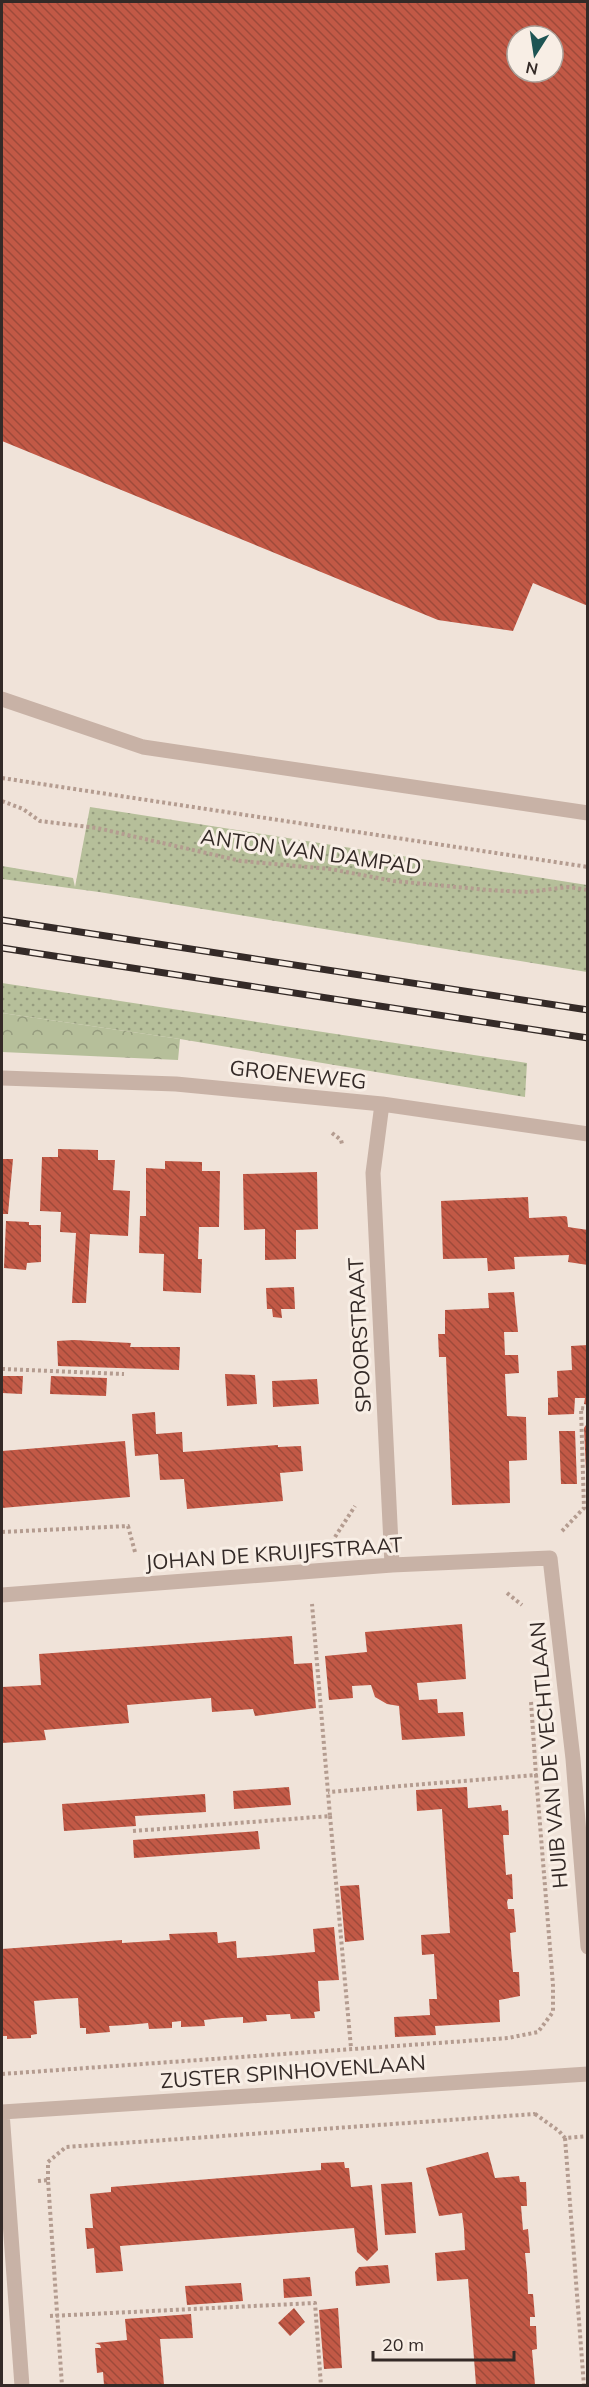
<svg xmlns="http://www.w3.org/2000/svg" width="589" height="2387" font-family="Mulish,sans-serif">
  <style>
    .grass { fill: url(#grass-dots) }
    .park { fill: url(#park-crowns) }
    .building { fill: url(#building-back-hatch); fill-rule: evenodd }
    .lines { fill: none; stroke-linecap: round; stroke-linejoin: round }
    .path { stroke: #b49c90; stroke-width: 4; stroke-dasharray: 3 3; stroke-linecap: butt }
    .minor { stroke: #c8b2a6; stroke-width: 15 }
    .rail-casing { stroke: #342a27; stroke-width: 7 }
    .rail { stroke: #f8eee5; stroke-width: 4.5; stroke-dasharray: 14; stroke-linecap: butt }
    .labels { text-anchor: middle; stroke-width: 6; stroke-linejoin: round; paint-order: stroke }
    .street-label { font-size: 21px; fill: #342a27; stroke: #f8eee5 }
  </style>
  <defs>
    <pattern id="grass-dots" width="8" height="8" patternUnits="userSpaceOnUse" patternTransform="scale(1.5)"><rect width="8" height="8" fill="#b6bf9a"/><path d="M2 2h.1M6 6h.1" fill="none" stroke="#959b7e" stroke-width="1.8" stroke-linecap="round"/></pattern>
    <pattern id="park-crowns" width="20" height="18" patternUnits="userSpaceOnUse" patternTransform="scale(1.5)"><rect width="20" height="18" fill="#b6bf9a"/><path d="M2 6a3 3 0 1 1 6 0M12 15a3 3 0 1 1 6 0" fill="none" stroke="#959b7e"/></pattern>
    <pattern id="building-back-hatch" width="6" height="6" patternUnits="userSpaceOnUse" patternTransform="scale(1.5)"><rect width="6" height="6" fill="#c25946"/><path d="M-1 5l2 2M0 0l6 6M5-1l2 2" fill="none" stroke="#9e4a3a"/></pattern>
  </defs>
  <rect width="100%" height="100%" fill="#f0e3d9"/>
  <!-- grass -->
  <path class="grass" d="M90,807L587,885V972L99,892L2,879V866L73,878L75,887Z
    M2,983L527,1063L525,1097L180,1039L2,1013Z"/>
  <!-- park -->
  <path class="park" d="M2,1013L180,1039L178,1060L2,1052Z"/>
  <!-- building -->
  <path class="building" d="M2,2H588V606L533,583L513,631L438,620L2,441ZM517,36H553V72H517Z
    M58,1149L98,1150V1160H115L113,1190L130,1191L128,1236L90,1234L86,1303H72L76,1233L60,1232L61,1212L40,1211L42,1157H58Z
    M2,1159H13L8,1214H2Z
    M165,1161L202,1162V1171H220L219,1227H199L198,1259H202L201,1293L163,1291L164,1254L139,1253L140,1216H146V1168L165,1169Z
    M317,1172L318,1229L296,1230V1259L265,1260V1229L244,1230L243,1174Z
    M528,1197L529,1218L565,1216L567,1217L568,1227L588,1230V1265L568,1262L569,1255L514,1257L515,1269L488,1271L487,1258L443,1259L441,1201Z
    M6,1221L29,1222V1225H41V1262L27,1263L26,1270L4,1268Z
    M294,1287L295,1309H281L282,1318L273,1317L272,1309H267L266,1288Z
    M514,1292L518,1332H504L505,1355H518L519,1373L505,1374L507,1416L526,1417L527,1460L509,1461L510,1503L452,1505L446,1357H439L438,1334H445V1310L489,1308L488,1293Z
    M74,1340L131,1343L130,1347H180L179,1370L58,1366L57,1341Z
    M588,1345V1405L584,1404L585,1398H575L574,1414L548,1415V1398L558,1397L557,1371L572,1370L571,1346Z
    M225,1374L255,1375L257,1404L227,1406Z
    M2,1376H23L22,1394L2,1393Z
    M51,1376L107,1378L106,1396L50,1394Z
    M317,1379L319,1404L273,1407L272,1381Z
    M155,1412L156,1434L182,1432L183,1452L278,1445V1447L301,1446L303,1471L280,1473L283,1501L187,1509L184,1479L160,1480L158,1454L135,1456L132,1414Z
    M588,1422V1470L586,1471L584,1428Z
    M559,1431H575L577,1484H561Z
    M125,1441L130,1497L2,1508V1451Z
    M462,1624L466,1679L417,1683L419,1700L437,1699L438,1713L463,1712L465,1736L402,1740L399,1706L387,1704L375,1697L371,1685L352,1686L353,1698L329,1700L325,1656L367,1652L365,1632Z
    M292,1636L294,1664L312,1663L316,1708L255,1716L253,1709L212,1712L211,1698L127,1705L129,1723L44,1730L46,1740L2,1743V1687L41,1685L39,1654Z
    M289,1787L291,1805L234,1809L233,1791Z
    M467,1787L468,1808L501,1805L502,1811L508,1810L509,1835H503L506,1875L512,1874L513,1899H508L507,1902L508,1909H514L516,1932L510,1933L511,1949L513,1972H519L520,1996L499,2000L500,2022L435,2026L436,2035L395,2037L394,2017L430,2015L429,1999H437L434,1954L422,1955L421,1935L450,1933L442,1809L417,1811L416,1790Z
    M205,1794L206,1812L135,1816L136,1826L64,1831L62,1804Z
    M258,1831L260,1849L134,1858L133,1840Z
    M359,1885L364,1940L345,1942L340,1886Z
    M334,1927L339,1980L318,1981L320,2011L314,2012L315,2018L291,2019L290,2014L271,2015H266L267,2021L243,2023V2017L222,2018L204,2020L205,2026L181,2027V2021L172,2022V2028L149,2029L148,2023L128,2025L109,2026L110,2032L86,2034V2028H80L78,1998L57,1999L34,2001L37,2034L31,2035V2038L7,2039V2036H2V1949L122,1940V1943L170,1940L169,1934L217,1932L218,1943L236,1941L237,1958L267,1956L315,1952L313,1929Z
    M488,2152L495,2178L519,2176L520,2182H526L527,2206H521L523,2230L528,2229L530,2253H525L527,2273L528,2294H533L535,2317H530V2326H536L537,2349L532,2350L535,2385H476L468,2279L437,2281L435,2253L465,2250L464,2229L462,2213L439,2216L426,2168Z
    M344,2162L345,2168H349L351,2187L372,2185L378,2250L367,2261L357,2252L354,2228L120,2246L123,2271L96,2273L94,2248L87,2249L85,2228H93L90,2194L111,2192V2187L321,2170V2163Z
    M412,2182L416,2233L385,2235L381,2184Z
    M388,2265L390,2283L356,2286L355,2272L359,2267Z
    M310,2277L312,2296L284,2298L283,2279Z
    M241,2283L243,2301L187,2305L185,2286Z
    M294,2308L305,2322L290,2336L278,2323Z
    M338,2308L342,2368L324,2369L319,2310Z
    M191,2314L193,2338L160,2339L164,2385H104L103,2372L97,2373L95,2348H101L100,2345L95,2343L127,2340L125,2319Z"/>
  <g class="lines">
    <!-- path -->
    <path class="path" d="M2,778L588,867
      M2,801L23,809L40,821L97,828L241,861L330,869L394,881L488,890L528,892L568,887L588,890
      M332,1133L341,1140L342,1144
      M2,1369L124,1374
      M562,1531L584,1508L581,1408L588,1409
      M2,1532L128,1526L135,1552
      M335,1537L355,1506
      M507,1593L522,1605
      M531,1702L536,1775
      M330,1816L351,2048
      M133,1831L330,1816L312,1604
      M2,2074L508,2038L538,2032L553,2012V1985L536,1775L328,1792
      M535,2114L559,2131L565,2138L588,2136
      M565,2138L584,2386
      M48,2180V2162L66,2147L535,2114V2111
      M38,2181L48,2180L62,2386
      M50,2316L315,2303L321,2386"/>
    <!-- minor -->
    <path class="minor" d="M2,699L143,747L588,813
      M2,1078L176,1084L382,1104L588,1134
      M382,1104L373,1173L392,1565
      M2,1595L392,1565L550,1558L573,1759L588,1947
      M2,2112L588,2074
      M2,2112L22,2386"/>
    <defs>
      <path id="rail" d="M2,920L588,1010
        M2,948L588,1038"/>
    </defs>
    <!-- rail casing -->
    <use href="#rail" class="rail-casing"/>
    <!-- rail -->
    <use href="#rail" class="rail"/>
  </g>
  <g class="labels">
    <!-- street labels -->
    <g class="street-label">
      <text transform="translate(311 852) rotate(8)" y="7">ANTON VAN DAMPAD</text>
      <text transform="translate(298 1075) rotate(6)" y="7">GROENEWEG</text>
      <text transform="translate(360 1335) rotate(-93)" y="7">SPOORSTRAAT</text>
      <text transform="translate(274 1554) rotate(-4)" y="7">JOHAN DE KRUIJFSTRAAT</text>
      <text transform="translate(549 1755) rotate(-95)" y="7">HUIB VAN DE VECHTLAAN</text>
      <text transform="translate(293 2072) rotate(-4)" y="7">ZUSTER SPINHOVENLAAN</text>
    </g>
  </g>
  <!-- border -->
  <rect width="589" height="2387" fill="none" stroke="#342a27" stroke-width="6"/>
  <!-- north arrow -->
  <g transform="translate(535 54) rotate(192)"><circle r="28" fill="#f8eee5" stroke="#aaa099" stroke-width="1.5"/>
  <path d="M0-4.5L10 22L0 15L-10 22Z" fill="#1e5453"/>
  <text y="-9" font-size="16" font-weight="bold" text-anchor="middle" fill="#342a27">N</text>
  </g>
  <!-- scale -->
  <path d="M373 2351v9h141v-9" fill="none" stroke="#342a27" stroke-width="3"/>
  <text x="382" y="2351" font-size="18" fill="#342a27" stroke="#f8eee5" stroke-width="4.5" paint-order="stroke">20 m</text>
</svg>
